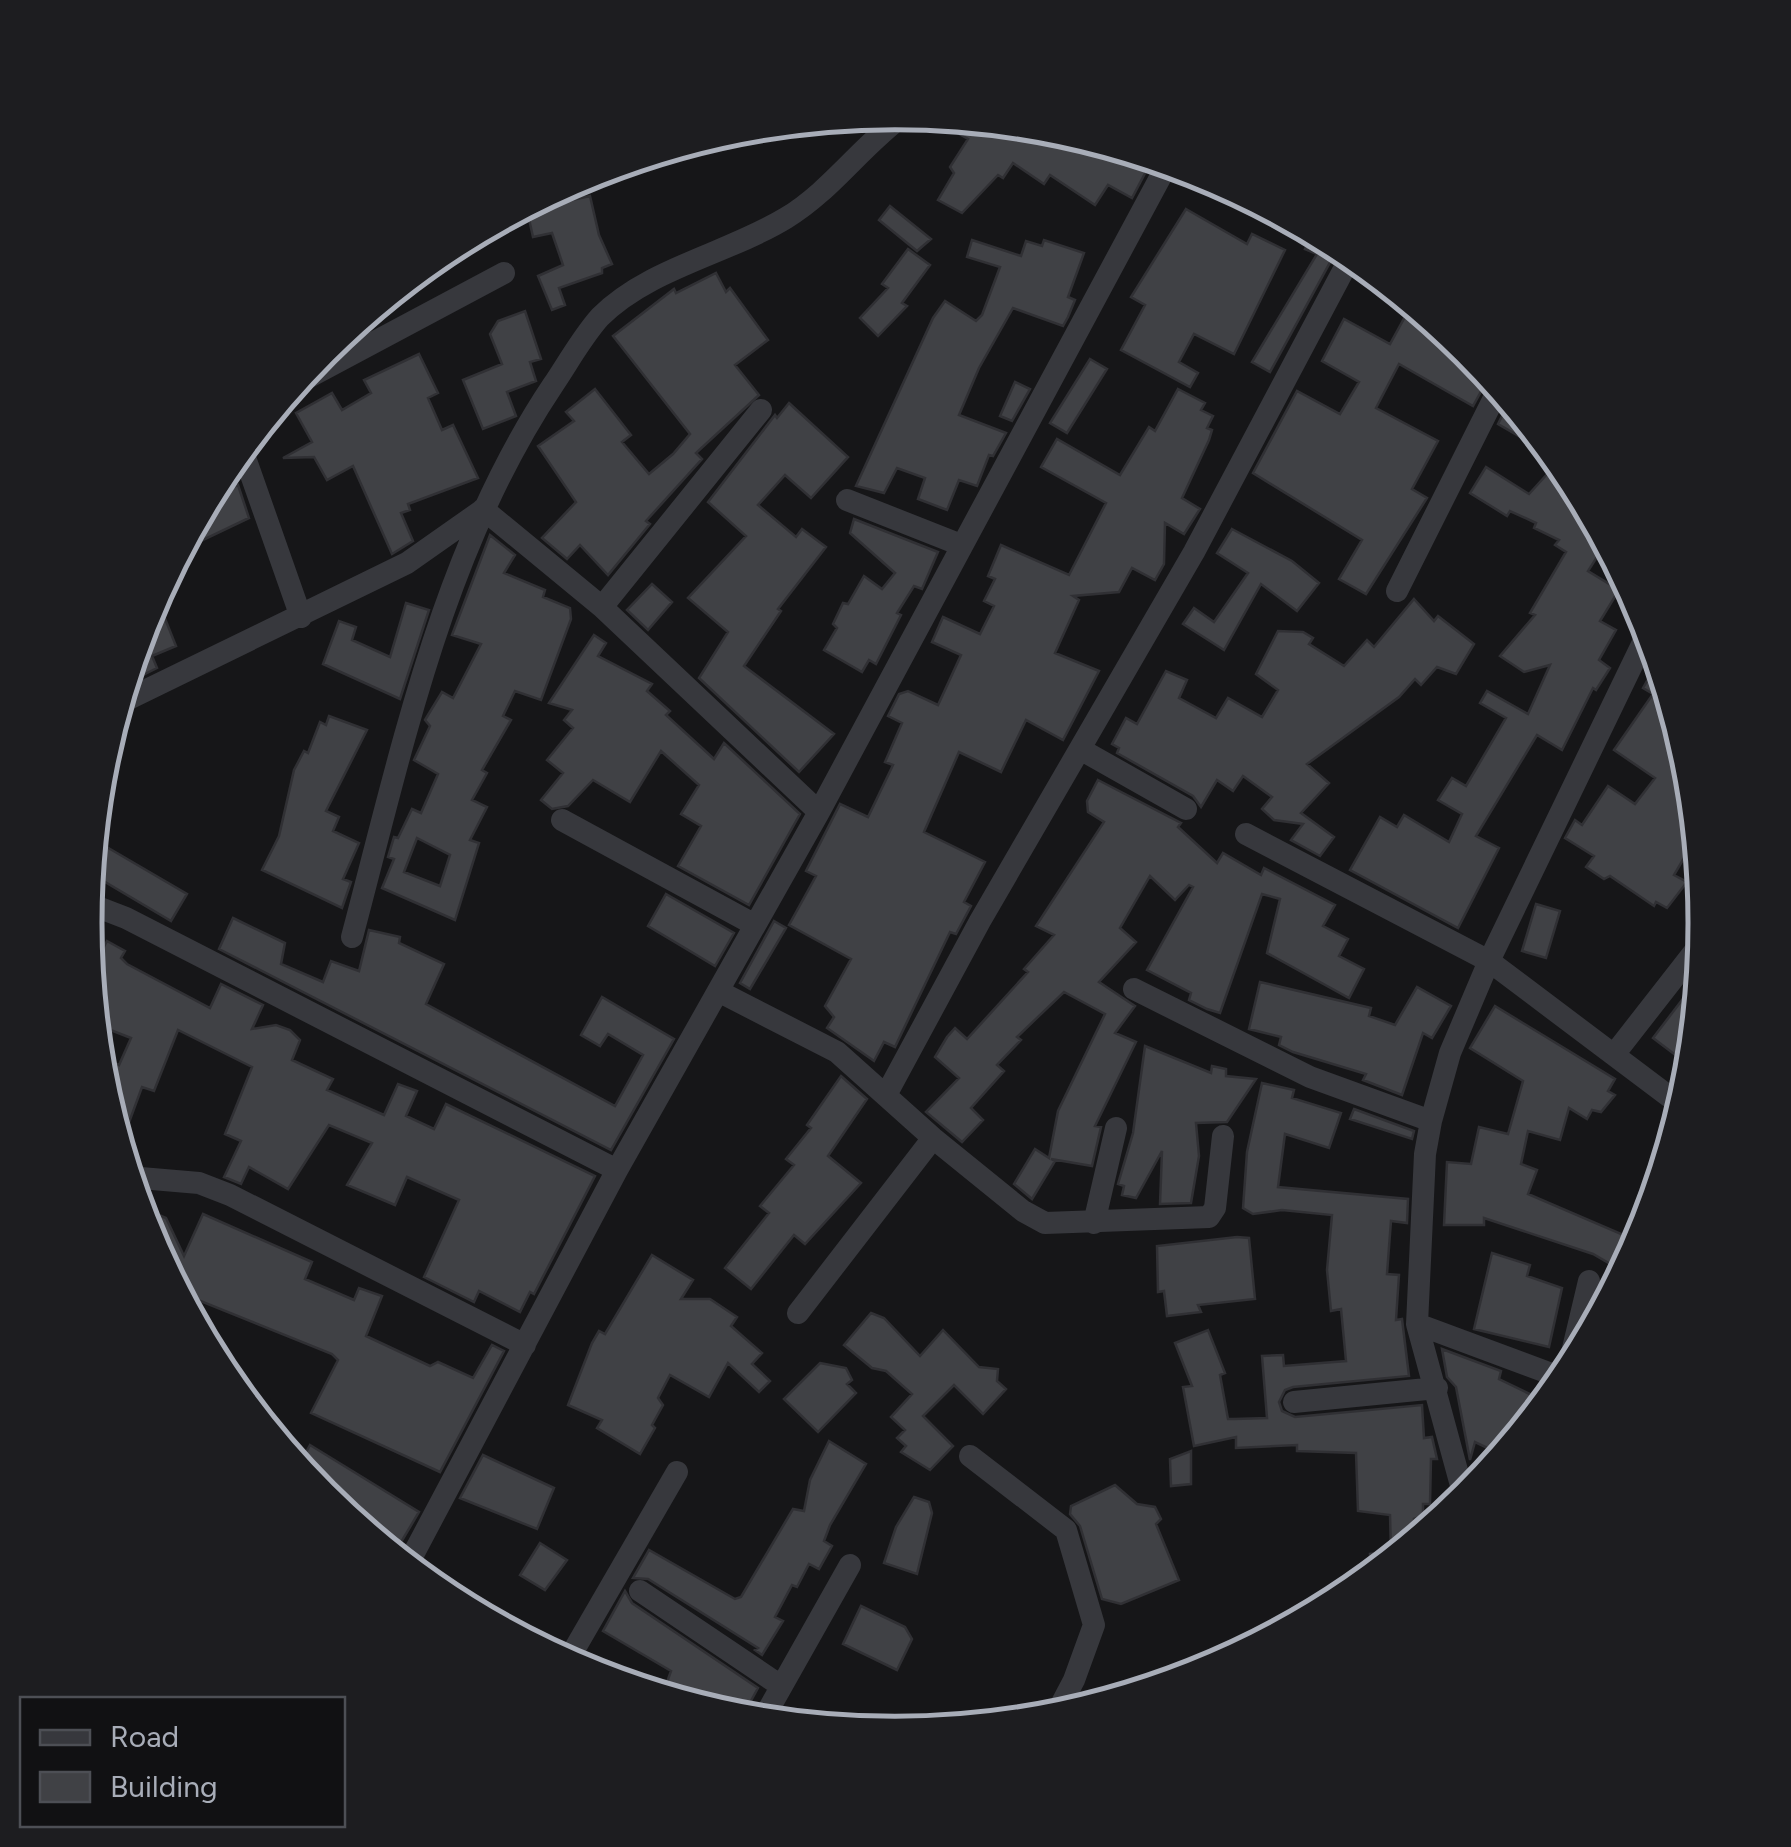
<svg xmlns="http://www.w3.org/2000/svg" width="1791" height="1847" font-family="Figtree,sans-serif">
  <style>
    .building { fill: #404145; stroke: #303034; stroke-width: 2.5; fill-rule: evenodd }
    .lines { fill: none; stroke-linecap: round; stroke-linejoin: round }
    .minor { stroke: #37383d; stroke-width: 22 }
    .rim { fill: none; stroke: #a8adb8; stroke-width: 5 }
  </style>
  <rect width="100%" height="100%" fill="#161618"/>
  <!-- building -->
  <path class="building" d="M927,116L1054,129L1082,148L1089,139L1152,160L1132,198L1108,185L1095,205L1050,175L1044,184L1013,163L1003,178L998,175L962,213L938,200L954,173L950,167L968,139Z
    M590,196L599,235L612,264L602,268V273L559,288L565,305L552,310L538,276L563,265L552,233L533,237L527,210Z
    M890,206L931,239L917,251L879,220Z
    M1186,209L1247,244L1252,234L1285,250L1234,354L1194,334L1179,362L1198,373L1190,387L1121,350L1145,305L1131,297Z
    M1313,232L1339,246L1270,372L1252,362L1317,254L1305,249Z
    M972,240L1021,256L1026,241L1042,246L1044,240L1084,253L1068,297L1075,300L1068,317L1063,326L1013,308L979,368L959,415L1006,433L993,456L989,455L977,486L959,480L947,510L918,499L925,478L897,468L884,493L856,486L933,318L945,301L976,321L982,315L1000,267L967,257Z
    M908,249L930,265L902,303L907,306L878,336L860,318L888,288L882,284Z
    M716,273L726,292L730,288L768,340L735,365L759,395L696,453L702,459L646,521L650,524L608,575L580,545L567,559L542,538L576,502L538,446L574,421L566,412L595,389L631,435L622,442L649,474L673,454L690,434L613,336L674,289L676,293Z
    M1412,304L1462,345L1455,357L1489,377L1473,406L1399,364L1376,408L1438,441L1412,489L1427,498L1366,594L1339,579L1362,540L1253,473L1297,391L1340,414L1359,382L1322,361L1344,319L1390,344Z
    M525,311L541,359L530,362L536,381L507,392L516,416L483,429L463,380L502,364L490,334L498,321Z
    M419,354L438,393L428,398L442,430L453,425L478,478L408,504L410,510L401,513L413,541L392,554L353,466L327,480L314,457L283,458L312,442L296,413L332,393L342,410L371,393L364,380Z
    M1090,359L1107,369L1067,433L1050,423Z
    M1015,382L1030,389L1012,421L1000,416Z
    M1178,389L1205,403L1201,410L1213,416L1207,428L1212,430L1209,440L1182,498L1200,509L1184,534L1165,523L1164,564L1155,580L1132,568L1119,592L1073,596L1079,600L1055,653L1099,671L1063,740L1026,720L1001,772L959,752L924,832L985,862L964,902L971,906L956,934L950,932L895,1047L884,1042L874,1061L827,1028L834,1017L825,1006L851,959L789,925L816,876L806,871L840,804L868,817L893,765L885,762L902,723L888,716L899,694L908,691L938,705L961,655L932,642L943,617L980,634L994,606L984,601L995,579L988,576L1001,545L1069,575L1106,503L1041,467L1057,439L1120,475L1149,427L1155,431Z
    M1510,400L1554,454L1553,456L1498,424Z
    M789,403L848,457L811,498L785,475L758,505L796,537L802,529L826,547L778,609L781,611L744,666L834,734L799,772L699,678L728,632L688,598L746,536L708,502L775,415L777,418Z
    M1559,461L1606,543L1588,571L1619,590L1600,621L1616,630L1599,660L1610,668L1596,690L1593,688L1562,750L1537,735L1476,836L1499,848L1458,928L1350,870L1380,817L1397,827L1404,815L1449,842L1462,814L1438,800L1452,778L1466,786L1506,718L1480,703L1487,691L1528,714L1550,665L1524,672L1500,656L1535,615L1530,613L1566,552L1555,545L1559,540L1534,528L1536,523L1510,511L1507,516L1470,493L1486,467L1529,494Z
    M222,473L228,489L238,485L249,518L180,551Z
    M854,519L938,552L922,589L914,586L897,613L901,615L876,664L869,660L862,672L824,650L837,628L833,624L843,603L848,604L864,576L882,589L895,573L850,533Z
    M1232,529L1292,561L1319,583L1297,611L1261,584L1224,650L1183,624L1194,608L1214,622L1248,573L1217,553Z
    M490,535L515,555L504,573L545,590L543,597L570,608L571,619L541,700L515,691L503,716L511,720L482,770L487,773L472,800L487,807L470,840L479,843L455,920L382,888L394,859L388,857L394,837L398,838L412,809L421,813L438,774L414,760L430,726L425,720L442,692L453,698L481,644L452,635ZM417,838L450,855L440,886L404,872Z
    M652,584L672,602L648,630L627,610Z
    M156,596L176,646L152,656L157,668L125,684Z
    M1414,599L1434,621L1438,616L1474,644L1456,674L1437,667L1421,685L1415,679L1399,697L1307,764L1329,783L1301,813L1334,837L1320,856L1291,840L1303,824L1274,820L1262,809L1272,797L1243,776L1233,791L1217,780L1201,807L1193,796L1117,753L1119,748L1112,744L1126,718L1137,724L1166,671L1187,680L1179,698L1216,718L1228,698L1262,717L1278,690L1256,674L1278,631L1303,632L1313,638L1309,644L1344,666L1367,640L1374,647Z
    M406,603L429,610L400,699L323,664L339,621L356,627L352,640L390,657Z
    M594,635L606,643L598,656L652,684L647,691L670,711L666,715L714,759L724,743L800,814L749,905L678,866L701,826L681,814L699,785L661,751L630,802L593,780L568,806L552,809L541,800L563,773L547,760L573,728L564,720L572,710L549,703Z
    M1659,660L1691,766L1697,836L1674,875L1687,882L1667,908L1656,902L1654,906L1610,876L1604,879L1586,867L1594,856L1565,838L1575,820L1582,825L1608,786L1635,804L1655,778L1614,750L1653,694L1643,688Z
    M329,716L367,730L326,811L339,817L333,831L359,843L343,879L351,882L342,908L262,870L279,836L294,770L304,751L308,753L320,722L326,725Z
    M1098,780L1181,823L1178,827L1217,863L1223,853L1261,875L1264,868L1335,905L1323,926L1348,939L1339,956L1364,969L1349,998L1267,953L1280,899L1262,894L1220,1013L1207,1009L1189,1000L1191,993L1147,970L1193,887L1189,885L1175,900L1150,876L1120,928L1136,942L1099,982L1135,1006L1115,1033L1136,1042L1095,1126L1101,1127L1092,1166L1051,1159L1055,1161L1032,1199L1014,1184L1035,1149L1049,1158L1058,1111L1105,1014L1064,992L1017,1037L1021,1040L997,1065L1004,1071L971,1108L983,1120L962,1142L926,1112L959,1078L935,1057L947,1037L955,1028L967,1039L1028,972L1024,969L1054,935L1036,926L1104,822L1088,812L1087,801Z
    M93,839L187,894L171,921L90,873Z
    M666,894L734,933L715,966L648,926Z
    M1536,904L1560,911L1546,958L1522,951Z
    M233,918L285,943L281,964L323,982L331,961L359,971L369,930L400,937L399,943L444,964L426,1004L615,1106L643,1055L608,1034L600,1046L581,1035L602,997L674,1039L611,1150L219,949Z
    M774,921L786,928L750,989L740,983Z
    M107,941L125,951L121,958L127,964L210,1008L221,984L263,1005L252,1029L276,1025L290,1030L300,1040L292,1060L333,1079L327,1090L384,1115L398,1084L417,1091L406,1116L434,1129L446,1104L595,1176L534,1294L530,1292L520,1312L479,1291L474,1302L424,1277L459,1200L407,1177L395,1205L347,1185L372,1143L329,1125L288,1189L249,1167L241,1184L224,1177L241,1141L225,1134L252,1067L178,1030L154,1091L142,1087L120,1147L100,1081L98,1056L119,1065L131,1038L95,1024L90,973Z
    M1701,978L1693,1053L1686,1063L1653,1038L1682,1000L1686,1003Z
    M1260,982L1371,1008L1369,1016L1395,1025L1417,987L1451,1006L1432,1038L1423,1033L1402,1095L1363,1080L1366,1074L1293,1052L1279,1045L1281,1037L1249,1029Z
    M1495,1006L1615,1079L1608,1091L1615,1095L1601,1112L1592,1110L1587,1119L1569,1108L1560,1140L1528,1131L1521,1164L1537,1170L1528,1194L1640,1242L1624,1272L1593,1254L1484,1218V1225H1444L1447,1162L1471,1164L1479,1127L1508,1134L1523,1081L1470,1048Z
    M1145,1046L1211,1073L1212,1066L1226,1069V1076L1256,1079L1227,1122L1196,1123L1199,1156L1191,1203L1160,1204L1162,1151L1136,1198L1122,1195L1124,1186L1118,1184L1133,1133Z
    M841,1076L867,1099L828,1156L861,1183L805,1244L794,1235L751,1289L725,1268L769,1213L760,1206L794,1165L786,1159L811,1128L807,1125Z
    M1262,1083L1294,1090L1292,1098L1341,1113L1329,1148L1285,1134L1278,1187L1408,1199L1407,1223L1391,1221L1387,1274L1399,1275L1396,1320L1402,1319L1409,1376L1293,1387L1285,1390L1279,1402L1282,1411L1295,1417L1422,1405L1424,1438L1432,1437L1437,1459H1431L1430,1504H1423V1516L1414,1519L1415,1540L1371,1576L1370,1554L1391,1552L1390,1515L1358,1511L1356,1453L1297,1451V1445L1236,1448V1437L1194,1446L1183,1387L1192,1386L1175,1343L1208,1330L1225,1373L1220,1375L1228,1419H1234L1267,1418L1262,1356L1283,1355L1284,1366L1346,1361L1341,1309L1331,1311L1327,1270L1332,1215L1282,1210L1253,1214L1243,1208L1247,1152Z
    M1354,1109L1414,1131L1412,1139L1350,1119Z
    M138,1206L166,1218L184,1256L203,1214L312,1262L305,1279L354,1300L359,1288L382,1296L366,1336L430,1366L438,1362L473,1378L492,1345L504,1351L440,1472L311,1413L338,1360L332,1354L178,1292L146,1233Z
    M1237,1237L1249,1238L1255,1299L1198,1305L1201,1312L1167,1316L1164,1291L1158,1292L1157,1246Z
    M1492,1253L1530,1265L1527,1276L1562,1288L1549,1347L1474,1329Z
    M652,1255L693,1280L681,1299H710L737,1317L731,1326L762,1353L752,1364L770,1381L759,1392L728,1363L709,1397L670,1375L658,1398L663,1405L652,1425L655,1428L640,1454L597,1428L602,1420L568,1405L592,1343L599,1331L605,1334Z
    M871,1313L884,1318L920,1356L943,1330L979,1367L998,1369L997,1381L1006,1389L983,1414L954,1385L923,1416L953,1446L930,1470L901,1452L906,1446L897,1438L905,1430L891,1417L912,1394L886,1371L872,1368L844,1345Z
    M1442,1349L1501,1371L1499,1379L1546,1402L1502,1455L1475,1442L1470,1460L1456,1387L1447,1377Z
    M820,1363L846,1368L852,1380L847,1384L856,1393L818,1432L784,1399Z
    M829,1441L866,1464L830,1525L824,1541L832,1546L819,1569L809,1564L797,1587L792,1585L775,1617L783,1621L762,1655L755,1650L758,1648L648,1579L633,1578L649,1550L735,1599L741,1597L793,1509L804,1511L810,1480Z
    M310,1445L419,1512L397,1549L322,1496L298,1467Z
    M1191,1451V1484L1171,1486L1170,1459Z
    M483,1455L554,1488L537,1529L460,1498Z
    M1115,1485L1137,1504L1155,1507L1161,1519L1156,1524L1179,1580L1121,1604L1102,1599L1080,1526L1070,1514L1071,1506Z
    M914,1497L929,1502L932,1513L917,1574L884,1563L896,1527Z
    M540,1543L567,1560L545,1590L520,1575Z
    M625,1591L632,1603L758,1688L741,1719L662,1696L671,1671L603,1631Z
    M861,1606L905,1627L912,1639L897,1670L843,1644Z"/>
  <g class="lines">
    <!-- minor -->
    <path class="minor" d="M294,385L504,273
      M242,449L301,617
      M847,500L961,545
      M483,509L602,607L819,812
      M1397,591L1499,388
      M602,607L761,410
      M120,703L407,563L481,511
      M1080,749L1186,809
      M562,820L755,925
      M1246,834L1489,961L1683,1107
      M87,903L126,918L617,1170
      M352,937C402,749 443,549 553,385C568,363 582,337 600,317C649,268 727,254 786,218C831,191 862,145 905,114
      M1134,989L1310,1077L1431,1121
      M718,991L837,1052L933,1138L1023,1211L1045,1223L1209,1217L1215,1208L1223,1136
      M1616,1052L1705,938
      M886,1095L980,921L1194,552L1352,254
      M129,1177L199,1183L230,1195L525,1345
      M1094,1223L1116,1128
      M798,1313L933,1138
      M1417,1324L1565,1379
      M1566,1378L1589,1281
      M1294,1402L1437,1388
      M970,1456L1066,1530L1094,1625L1074,1680L1054,1718
      M1465,1500L1417,1324L1425,1154L1431,1121L1450,1053L1489,961L1649,630
      M407,1566L617,1170L819,812L1168,163
      M640,1591L781,1686
      M567,1662L677,1472
      M762,1721L850,1565"/>
  </g>
  <!-- crop -->
  <path d="M0 0H1791V1847H0ZM102 923a793 793 0 1 1 1586 0a793 793 0 1 1-1586 0Z" fill="#1d1d20" fill-rule="evenodd"/>
  <path class="rim" d="M102 923a793 793 0 1 1 1586 0a793 793 0 1 1-1586 0Z"/>
  <!-- legend -->
  <rect x="20" y="1697" width="325" height="130" fill="#111113" stroke="#4d4f55" stroke-width="2.5"/>
  <rect x="40" y="1730" width="50" height="15" fill="#37383d" stroke="#4d4f55" stroke-width="2.5"/>
  <text x="110" y="1747" font-size="30" fill="#a8adb8">Road</text>
  <rect x="40" y="1772" width="50" height="30" fill="#404145" stroke="#4d4f55" stroke-width="2.5"/>
  <text x="110" y="1797" font-size="30" fill="#a8adb8">Building</text>
</svg>
